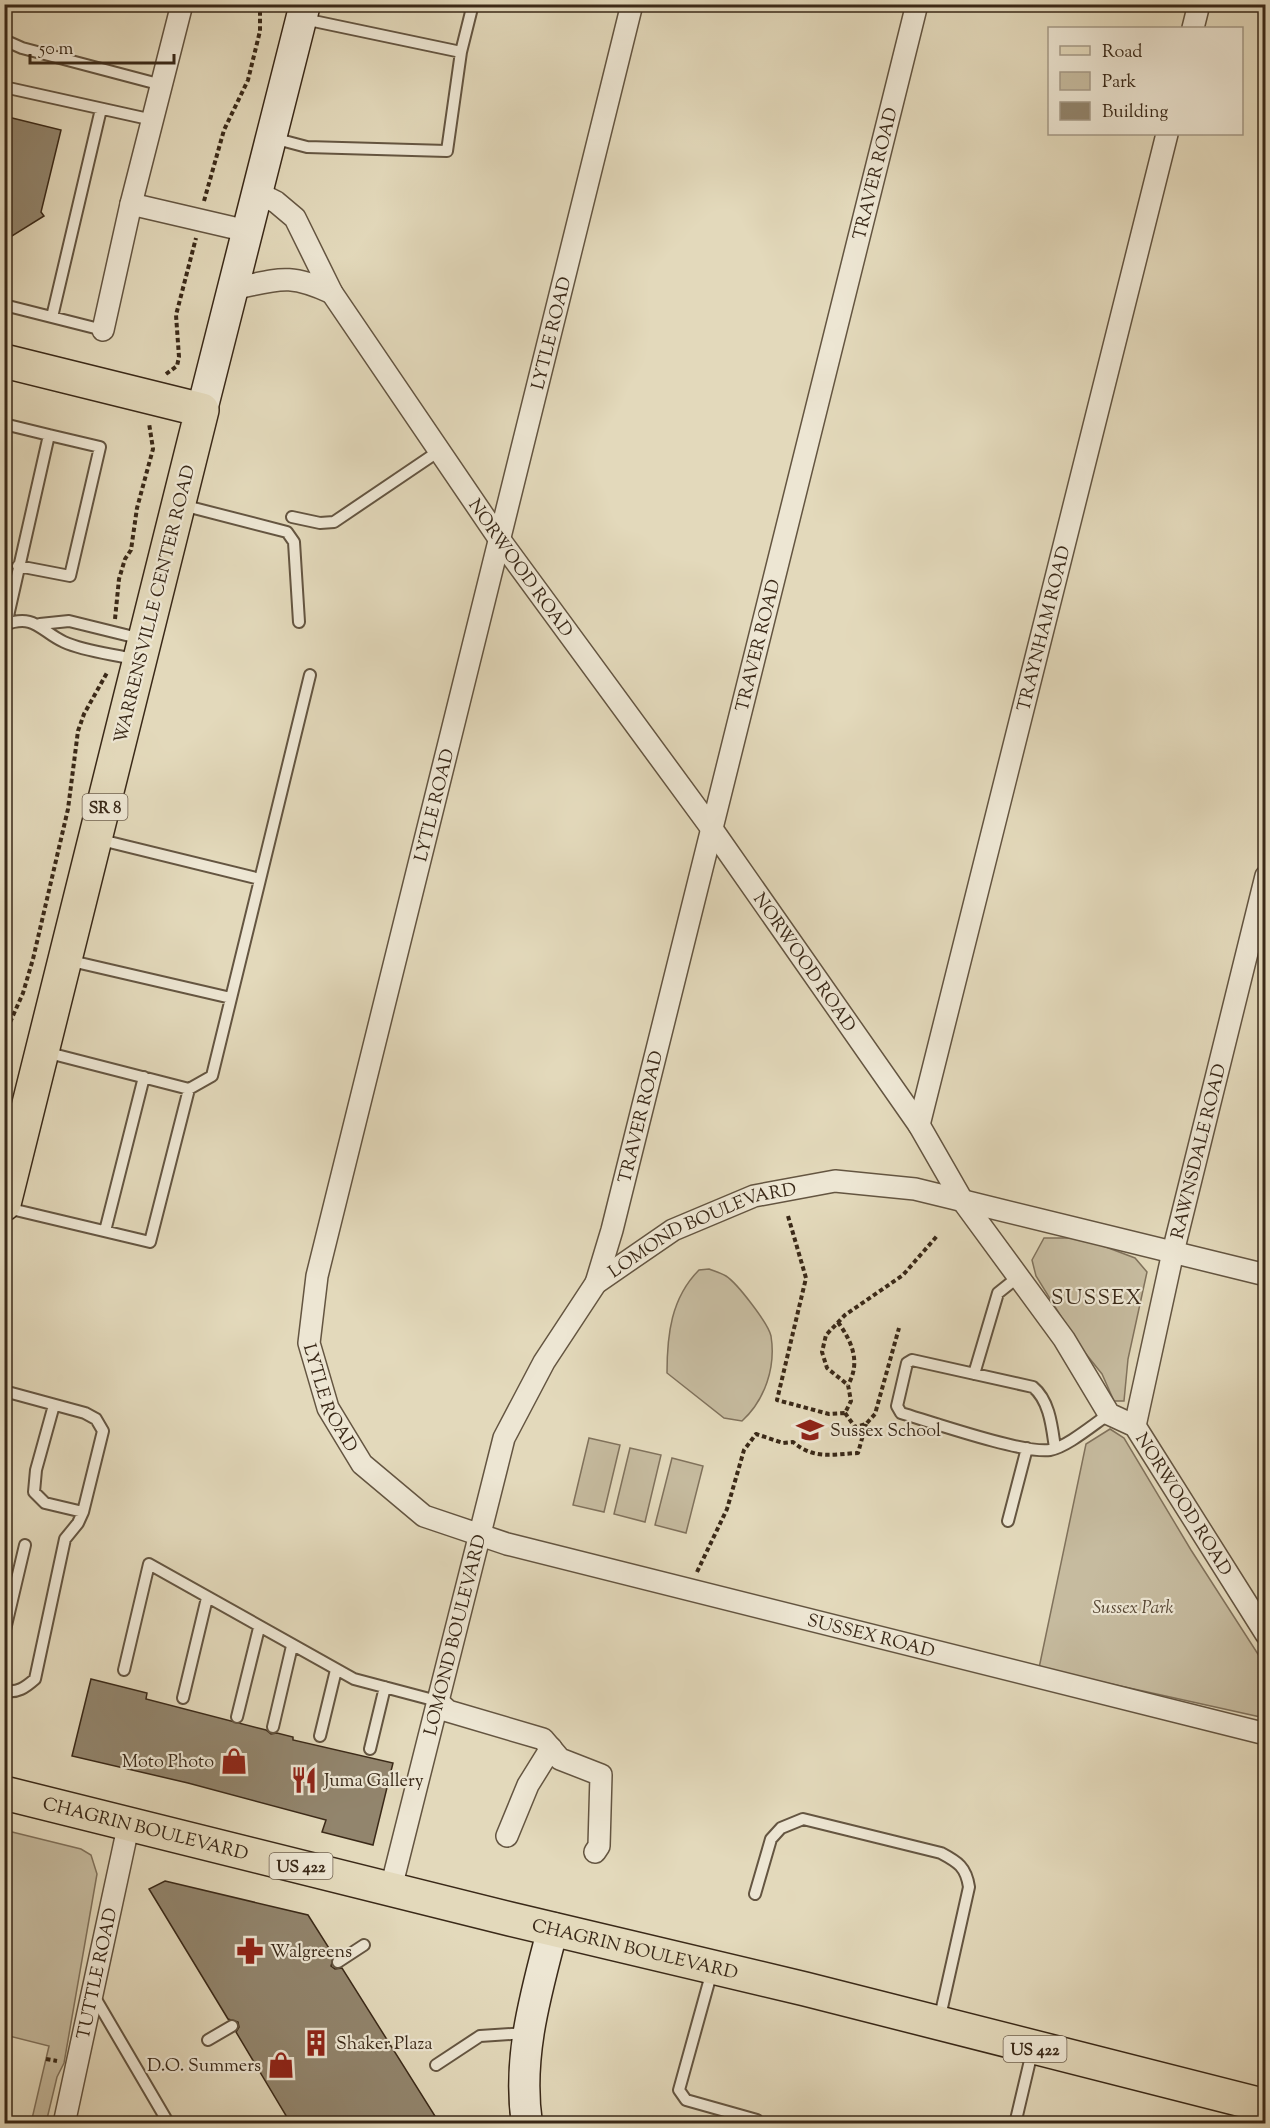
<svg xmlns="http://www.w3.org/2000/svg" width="1270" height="2128" font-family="'Sorts Mill Goudy',serif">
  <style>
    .green { fill: #c6bb9f; stroke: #80725c; stroke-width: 1.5 }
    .building { fill: #92856d; stroke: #3a2918; stroke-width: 1.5 }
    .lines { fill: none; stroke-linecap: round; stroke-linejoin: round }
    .service-casing { stroke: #645541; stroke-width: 14 }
    .minor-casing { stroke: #645541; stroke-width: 24 }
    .secondary-casing { stroke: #3a2918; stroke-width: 33 }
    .primary-casing { stroke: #3a2918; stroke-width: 36 }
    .path { stroke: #3a2918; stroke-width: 4; stroke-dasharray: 4.5 3; stroke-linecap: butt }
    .service { stroke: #ede6d3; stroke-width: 10 }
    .minor { stroke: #ede6d3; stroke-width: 21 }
    .secondary { stroke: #ede6d3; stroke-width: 30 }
    .primary { stroke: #e3d9bb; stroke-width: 33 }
    .labels { text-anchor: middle; stroke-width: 4.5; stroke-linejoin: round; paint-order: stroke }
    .shield { fill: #ede6d3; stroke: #706250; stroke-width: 1.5 }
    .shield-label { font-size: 16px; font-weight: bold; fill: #3a2918 }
    .street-label { font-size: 18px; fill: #3a2918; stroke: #ede6d3 }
    .poi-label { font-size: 18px; fill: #3a2918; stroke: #ede6d3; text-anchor: start }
    .park-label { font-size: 18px; font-style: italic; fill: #564633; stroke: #ede6d3 }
    .quarter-label { font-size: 21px; letter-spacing: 1.5px; fill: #3a2918; stroke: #ede6d3 }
  </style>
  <rect width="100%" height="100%" fill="#e3d9bb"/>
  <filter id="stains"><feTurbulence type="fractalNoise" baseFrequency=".00333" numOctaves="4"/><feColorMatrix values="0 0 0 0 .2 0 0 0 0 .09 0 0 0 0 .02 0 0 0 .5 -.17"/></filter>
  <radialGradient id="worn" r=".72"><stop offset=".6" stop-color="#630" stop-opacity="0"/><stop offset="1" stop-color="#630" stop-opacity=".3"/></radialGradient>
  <!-- green -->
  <path class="green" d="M1044,1238H1082L1135,1258L1147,1272L1128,1359L1124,1401H1114L1102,1374L1078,1344L1036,1276L1032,1260Z
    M709,1269C714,1271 721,1273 726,1276C737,1283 768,1323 771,1336C776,1367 765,1400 742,1421L724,1418L667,1373C667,1335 671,1298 699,1270Z
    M1110,1429L1124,1438L1191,1550L1265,1665V1718L1039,1668L1086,1444Z
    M589,1438L620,1445L604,1512L573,1505Z
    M630,1448L661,1455L645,1522L614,1514Z
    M672,1458L703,1466L686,1533L655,1525Z
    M4,1830L81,1849L91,1855L97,1874L64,2063L57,2077L46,2123H31L49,2046L5,2035Z"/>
  <!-- building -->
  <path class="building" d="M4,116L61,130L41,212L44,216L4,241Z
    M91,1679L147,1693L146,1699L266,1730L271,1734L277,1733L293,1737V1740L393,1763L373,1845L322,1832L326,1820L188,1783L72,1756Z
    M165,1881L308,1915L334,1956L331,1966L335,1969L342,1968L440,2124H291L236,2032L239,2027L238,2022L228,2019L149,1889Z"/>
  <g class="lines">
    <defs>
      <path id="service" d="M304,19L461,52L473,4
        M4,40L22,48L162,85
        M4,87L153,120
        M273,138L307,147L447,151L461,52
        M4,305L103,330
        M52,317L101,109
        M4,424L49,435L6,625
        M182,505L287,532L294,542L299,622
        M292,517L320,523L334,522L439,451
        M18,566L70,576L100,447L49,435
        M40,624L69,621L142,639
        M4,625C35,613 40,631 64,642C86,652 114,654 137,660
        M97,839L260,879
        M67,960L231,998
        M45,1052L189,1089L212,1076L310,675
        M7,1208L150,1242L189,1089
        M105,1231L144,1077
        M974,1374L998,1293L1018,1277
        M4,1391L85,1413L96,1419L103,1431L83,1512L78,1523L65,1539L35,1679C26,1687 17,1694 4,1690
        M54,1405L36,1470L34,1492L45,1503L83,1512
        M1055,1448C1052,1428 1050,1401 1033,1387L912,1360L907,1363L897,1406L901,1413C931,1422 1024,1454 1050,1450C1067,1447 1094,1424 1109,1414
        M1008,1521L1027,1448
        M4,1634L25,1545
        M124,1670L149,1564L354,1679L437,1701
        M183,1698L207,1598
        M237,1717L259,1628
        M273,1727L292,1646
        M320,1736L336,1670
        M370,1749L385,1687
        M755,1894L771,1839L781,1828L803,1819L941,1853C958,1862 966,1867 969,1887L939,2021
        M338,1962L364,1945
        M712,1971L679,2090L686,2100L757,2120
        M94,1996L169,2124
        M208,2040L232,2026
        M436,2065L480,2036L526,2033
        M1015,2124L1032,2052"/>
      <g id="minor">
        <path id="s1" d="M632,4L317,1276L309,1343L328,1408L362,1464L424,1516L507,1544L1266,1734"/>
        <path d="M1193,28L1199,4"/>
        <path id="s2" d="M258,193L276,202L295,218L332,293L500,540L712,829L919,1125L962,1200L1064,1339L1109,1414L1135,1426L1266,1634"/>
        <path d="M131,204L247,231"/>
        <path d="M232,289C278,280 287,272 332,293"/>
        <path d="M103,330L131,204L182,4"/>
        <path id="s3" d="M919,1125L1167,134"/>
        <path id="s4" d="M596,1283L612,1230L917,4"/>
        <path id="s5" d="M1135,1426L1173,1252L1266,876"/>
        <path d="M437,1701L448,1711L543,1739L560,1759L601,1775L599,1846L595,1852"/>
        <path d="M507,1836L528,1785L551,1748"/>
        <path id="s6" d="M391,1888L504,1438L544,1362L596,1283L673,1230L754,1196L835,1181L915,1189L1266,1275"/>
        <path id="s7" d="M64,2124L129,1823"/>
      </g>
      <path id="secondary" d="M202,410L305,4
        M527,2124C517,2057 536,1993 553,1928"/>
      <g id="primary">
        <path d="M4,361L202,410L4,1204"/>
        <path id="s8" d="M4,1793L510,1919L805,1989L1266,2106"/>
      </g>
    </defs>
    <!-- service casing -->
    <use href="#service" class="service-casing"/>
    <!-- minor casing -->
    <use href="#minor" class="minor-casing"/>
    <!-- secondary casing -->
    <use href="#secondary" class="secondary-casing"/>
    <!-- primary casing -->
    <use href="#primary" class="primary-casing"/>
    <!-- path -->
    <path class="path" d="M204,201L224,130L248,80L260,31V4
      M166,374L177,366L179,357L176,315L196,238
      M115,619L119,579L125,559L131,550L137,508L153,449L149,423
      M4,1036L23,993L33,959L68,809L78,731L84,714L108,671
      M788,1216L806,1278L777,1400L829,1414L845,1413L851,1401L848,1385L827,1368L822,1352L826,1335L845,1315L903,1275L937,1236
      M838,1322C852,1342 861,1362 848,1385
      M845,1413L855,1427L866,1424L875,1414L899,1328
      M697,1572L727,1509L744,1450L756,1434L783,1443L793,1442C814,1460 833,1454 858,1453L866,1424
      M46,2059L57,2061"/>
    <!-- service -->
    <use href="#service" class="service"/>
    <!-- minor -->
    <use href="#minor" class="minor"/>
    <!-- secondary -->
    <use href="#secondary" class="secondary"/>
    <!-- primary -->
    <use href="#primary" class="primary"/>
  </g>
  <!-- icons -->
  <defs>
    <symbol id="school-bare" viewBox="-9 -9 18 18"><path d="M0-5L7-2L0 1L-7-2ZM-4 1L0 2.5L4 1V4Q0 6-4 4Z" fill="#8f2418" stroke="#ede6d3" stroke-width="2.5" paint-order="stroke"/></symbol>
    <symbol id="shop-bare" viewBox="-9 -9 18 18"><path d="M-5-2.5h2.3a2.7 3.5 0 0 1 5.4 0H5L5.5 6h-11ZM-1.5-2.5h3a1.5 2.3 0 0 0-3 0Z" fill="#8f2418" stroke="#ede6d3" stroke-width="2.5" paint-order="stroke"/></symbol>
    <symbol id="restaurant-bare" viewBox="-9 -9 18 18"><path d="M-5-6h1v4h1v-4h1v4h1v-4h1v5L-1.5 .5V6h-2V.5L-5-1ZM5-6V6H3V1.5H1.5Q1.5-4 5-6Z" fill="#8f2418" stroke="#ede6d3" stroke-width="2.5" paint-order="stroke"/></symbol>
    <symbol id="pharmacy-bare" viewBox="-9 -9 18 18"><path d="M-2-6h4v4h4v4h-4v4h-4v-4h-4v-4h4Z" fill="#8f2418" stroke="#ede6d3" stroke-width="2.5" paint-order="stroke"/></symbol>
    <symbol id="building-bare" viewBox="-9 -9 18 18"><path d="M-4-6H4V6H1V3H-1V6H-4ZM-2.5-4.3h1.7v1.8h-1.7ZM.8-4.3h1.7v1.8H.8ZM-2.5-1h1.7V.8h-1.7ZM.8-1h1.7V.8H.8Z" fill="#8f2418" stroke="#ede6d3" stroke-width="2.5" paint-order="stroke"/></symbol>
  </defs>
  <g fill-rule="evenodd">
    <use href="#school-bare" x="791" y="1411" width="38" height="38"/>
    <use href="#shop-bare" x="215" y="1742" width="38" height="38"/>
    <use href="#restaurant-bare" x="285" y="1761" width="38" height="38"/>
    <use href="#pharmacy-bare" x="231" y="1932" width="38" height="38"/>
    <use href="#building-bare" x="297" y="2024" width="38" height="38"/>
    <use href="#shop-bare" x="262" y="2046" width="38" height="38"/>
  </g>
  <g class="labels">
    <!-- shield labels -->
    <g class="shield">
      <rect x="82.5" y="794" width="45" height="26" rx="4.5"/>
      <rect x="269.5" y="1853" width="63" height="26" rx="4.5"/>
      <rect x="1003.5" y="2036" width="63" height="26" rx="4.5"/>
    </g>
    <g class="shield-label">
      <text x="105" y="813">SR 8</text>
      <text x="301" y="1872">US 422</text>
      <text x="1035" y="2055">US 422</text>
    </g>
    <!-- street labels -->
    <g class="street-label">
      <text dy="6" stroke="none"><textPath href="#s4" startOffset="1144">TRAVER ROAD</textPath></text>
      <text transform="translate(551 333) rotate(-76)" y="6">LYTLE ROAD</text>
      <text dy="6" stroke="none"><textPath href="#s2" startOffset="462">NORWOOD ROAD</textPath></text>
      <text transform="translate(154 604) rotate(-76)" y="6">WARRENSVILLE CENTER ROAD</text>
      <text dy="6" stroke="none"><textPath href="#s3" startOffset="512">TRAYNHAM ROAD</textPath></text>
      <text dy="6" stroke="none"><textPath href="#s4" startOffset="658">TRAVER ROAD</textPath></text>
      <text transform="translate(434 805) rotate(-76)" y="6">LYTLE ROAD</text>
      <text dy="6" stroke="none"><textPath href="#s2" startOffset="948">NORWOOD ROAD</textPath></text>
      <text dy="6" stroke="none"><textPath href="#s4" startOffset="172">TRAVER ROAD</textPath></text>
      <text dy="6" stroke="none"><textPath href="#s5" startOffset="282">RAWNSDALE ROAD</textPath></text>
      <text dy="6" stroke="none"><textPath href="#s6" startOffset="765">LOMOND BOULEVARD</textPath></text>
      <text dy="6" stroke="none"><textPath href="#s1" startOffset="1437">LYTLE ROAD</textPath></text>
      <text dy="6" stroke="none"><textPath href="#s2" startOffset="1614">NORWOOD ROAD</textPath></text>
      <text dy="6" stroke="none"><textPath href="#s6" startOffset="261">LOMOND BOULEVARD</textPath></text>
      <text dy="6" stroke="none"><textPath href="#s1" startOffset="2055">SUSSEX ROAD</textPath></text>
      <text dy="6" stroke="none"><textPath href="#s8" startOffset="146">CHAGRIN BOULEVARD</textPath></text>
      <text dy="6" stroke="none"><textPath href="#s8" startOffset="650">CHAGRIN BOULEVARD</textPath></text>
      <text dy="6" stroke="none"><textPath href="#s7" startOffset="154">TUTTLE ROAD</textPath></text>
    </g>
    <!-- poi labels -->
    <g class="poi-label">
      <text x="830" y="1436">Sussex School</text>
      <text x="214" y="1767" text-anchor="end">Moto Photo</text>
      <text x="324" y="1786">Juma Gallery</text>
      <text x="270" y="1957">Walgreens</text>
      <text x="336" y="2049">Shaker Plaza</text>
      <text x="261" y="2071" text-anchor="end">D.O. Summers</text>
    </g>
    <!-- park labels -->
    <g class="park-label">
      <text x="1133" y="1613">Sussex Park</text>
    </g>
    <!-- quarter labels -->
    <g class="quarter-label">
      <text x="1097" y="1304">SUSSEX</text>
    </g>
  </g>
  <!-- margin -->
  <rect width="1270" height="2128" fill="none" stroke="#e3d9bb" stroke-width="24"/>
  <rect x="6" y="6" width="1258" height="2116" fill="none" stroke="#3a2918" stroke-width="3"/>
  <rect x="12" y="12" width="1246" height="2104" fill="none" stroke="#3a2918" stroke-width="1.5"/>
  <!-- legend -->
  <rect x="1048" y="27" width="195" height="108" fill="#ede6d3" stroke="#a59a88" stroke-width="1.5"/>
  <rect x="1060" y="46" width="30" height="9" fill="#e3d9bb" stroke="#a59a88" stroke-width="1.5"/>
  <text x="1102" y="57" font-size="18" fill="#3a2918">Road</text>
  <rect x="1060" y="72" width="30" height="18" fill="#c6bb9f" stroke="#a59a88" stroke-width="1.5"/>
  <text x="1102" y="87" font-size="18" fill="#3a2918">Park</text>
  <rect x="1060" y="102" width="30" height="18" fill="#92856d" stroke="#a59a88" stroke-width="1.5"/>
  <text x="1102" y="117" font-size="18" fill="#3a2918">Building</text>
  <!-- scale -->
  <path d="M30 54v9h144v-9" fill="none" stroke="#3a2918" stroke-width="3"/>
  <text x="39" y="54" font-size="18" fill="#3a2918" stroke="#ede6d3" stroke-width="4.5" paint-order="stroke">50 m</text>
  <rect width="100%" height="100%" filter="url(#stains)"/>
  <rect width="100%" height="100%" fill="url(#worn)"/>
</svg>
